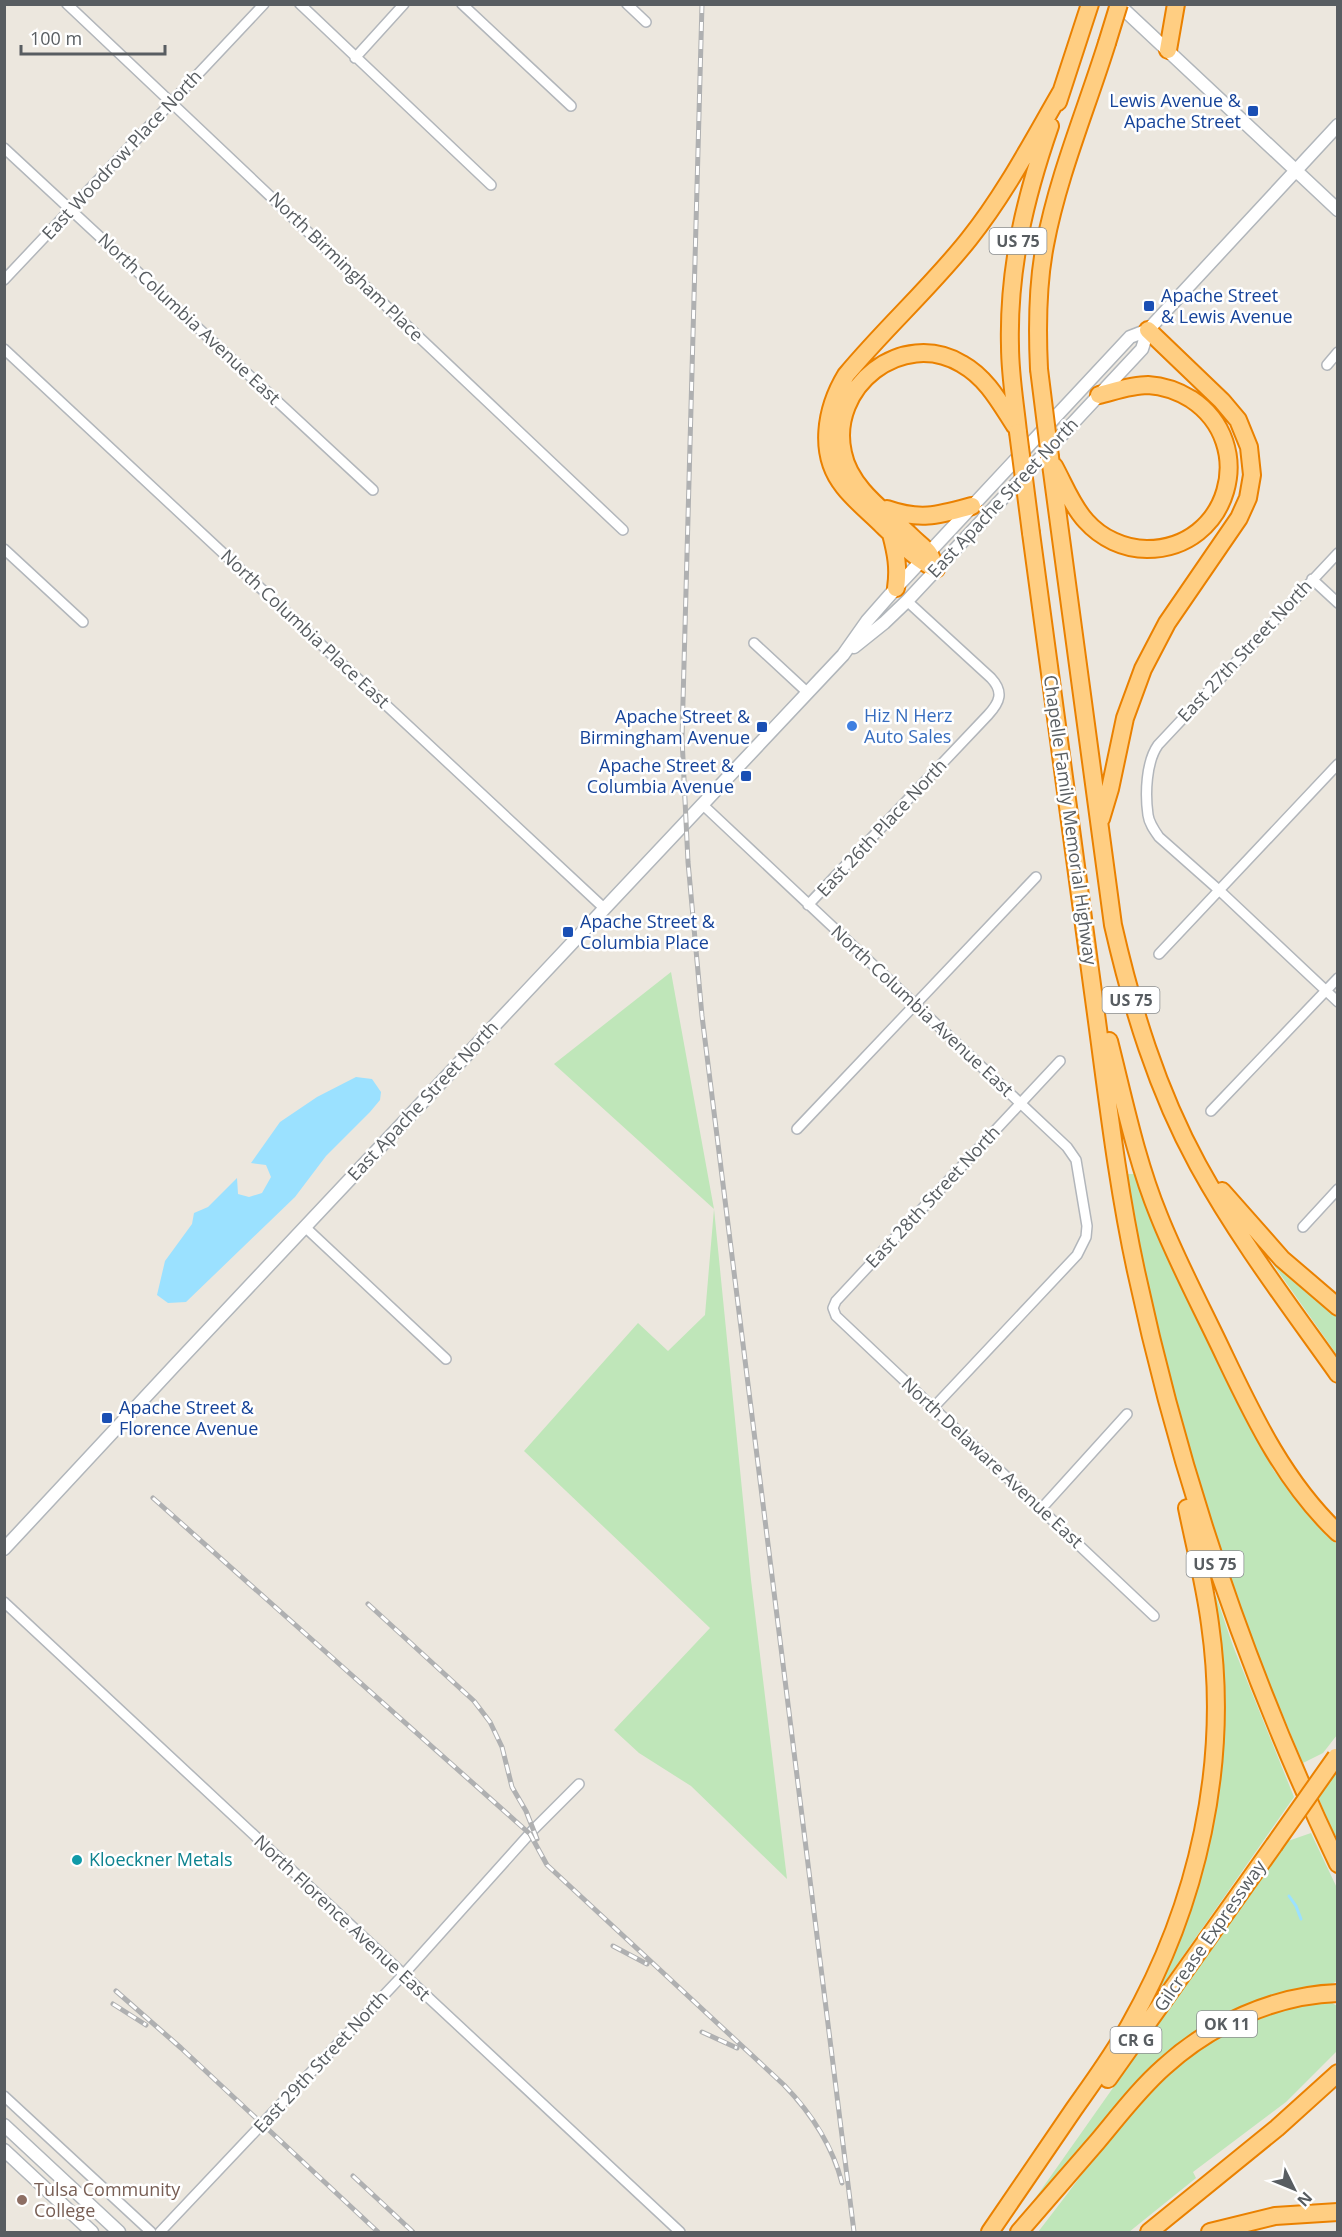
<svg xmlns="http://www.w3.org/2000/svg" width="1342" height="2237" font-family="'Open Sans',sans-serif">
  <style>
    .green { fill: #bfe6b9 }
    .water { fill: #9be1ff }
    .lines { fill: none; stroke-linecap: round; stroke-linejoin: round }
    .stream { stroke: #9be1ff; stroke-width: 3 }
    .minor-casing { stroke: #b2b6bb; stroke-width: 12 }
    .secondary-casing { stroke: #b1b6bb; stroke-width: 15 }
    .motorway-casing { stroke: #ea8100; stroke-width: 20 }
    .minor { stroke: #fff; stroke-width: 9 }
    .secondary { stroke: #fff; stroke-width: 12 }
    .motorway { stroke: #ffce82; stroke-width: 16 }
    .rail-casing { stroke: #afb0b1; stroke-width: 5 }
    .rail { stroke: #fff; stroke-width: 3; stroke-dasharray: 9; stroke-linecap: butt }
    .motorway-bridge-casing { stroke: #ea8100; stroke-width: 20; stroke-linecap: butt }
    .motorway-bridge { stroke: #ffce82; stroke-width: 16 }
    .transit-dot { fill: #1a4fb4; stroke: #fff; stroke-width: 2 }
    .shop-dot { fill: #3f7fe0; stroke: #fff; stroke-width: 2 }
    .culture-dot { fill: #0f9aa8; stroke: #fff; stroke-width: 2 }
    .education-dot { fill: #8d6e63; stroke: #fff; stroke-width: 2 }
    .labels { text-anchor: middle; stroke-width: 5; stroke-linejoin: round; paint-order: stroke }
    .shield { fill: #fff; stroke: #8a8e90; stroke-width: 1.5 }
    .shield-label { font-size: 16px; font-weight: bold; fill: #585d61 }
    .transit-label { font-size: 18px; fill: #164399; stroke: #fff; text-anchor: end }
    .street-label { font-size: 18px; fill: #585d61; stroke: #fff }
    .shop-label { font-size: 18px; fill: #366cbe; stroke: #fff; text-anchor: start }
    .culture-label { font-size: 18px; fill: #0d838f; stroke: #fff; text-anchor: start }
    .education-label { font-size: 18px; fill: #785e54; stroke: #fff; text-anchor: start }
  </style>
  <rect width="100%" height="100%" fill="#ece7de"/>
  <!-- green -->
  <path class="green" d="M671,972L714,1209L751,1580L787,1879L691,1786L639,1753L614,1730L710,1628L524,1451L638,1323L668,1351L705,1315L714,1209L554,1064Z
    M1127,1174H1137L1243,1412L1274,1471L1327,1536L1337,1544V1735L1323,1753L1303,1763L1276,1699L1272,1700L1229,1582L1172,1394L1149,1293Z
    M1276,1261L1337,1312V1355L1273,1264Z
    M1210,1596H1216L1233,1646L1294,1797L1157,1993L1154,1989L1207,1838Z
    M1337,1769V1840L1318,1797Z
    M1311,1833L1337,1888V1981L1330,1985L1299,1990L1220,2019L1022,2217L1282,1848L1288,1841Z
    M1329,2001L1337,2006V2051L1286,2102L1193,2172L1196,2178L1129,2232H1038C1089,2168 1139,2088 1208,2042C1243,2019 1288,2006 1329,2001Z"/>
  <!-- water -->
  <path class="water" d="M356,1077L372,1079L381,1092L380,1100L370,1112L326,1156L295,1197L186,1302L168,1303L157,1295L165,1261L192,1224L194,1213L208,1207L237,1178L238,1194L249,1197L262,1193L271,1177L266,1165L251,1163L280,1122L317,1097Z"/>
  <g class="lines">
    <!-- stream -->
    <path class="stream" d="M1289,1896L1296,1906L1301,1919"/>
    <defs>
      <path id="minor" d="M67,4L623,530
        M300,4L491,185
        M462,4L571,106
        M627,4L646,22
        M355,58L404,4
        M4,148L373,490
        M4,280L264,4
        M4,349L605,909
        M1327,365L1338,352
        M4,549L83,622
        M1338,553L1158,745C1146,762 1145,794 1148,815C1149,823 1154,830 1159,837L1220,891L1338,1002
        M1312,579L1338,603
        M754,643L808,693
        M703,805L1067,1147L1076,1160L1087,1226L1086,1237L1077,1255L933,1408
        M808,905L988,715C1000,702 1004,692 991,678L907,601
        M1159,954L1338,764
        M1060,1061L836,1301L833,1308L836,1316L1154,1616
        M1211,1111L1338,978
        M797,1129L1036,877
        M305,1227L446,1359
        M1303,1227L1338,1189
        M1041,1509L1127,1414
        M4,1602L680,2232
        M4,2096L151,2232
        M160,2232L403,1975L533,1830L579,1784"/>
      <path id="secondary" d="M1118,4L1338,210
        M854,647L884,623L907,601L1142,349L1148,330
        M4,1549L177,1363L843,655L867,621L896,588L1130,337L1148,330L1338,125
        M4,2125L119,2232
        M4,2150L92,2232"/>
      <path id="motorway" d="M1168,50L1176,4
        M1058,102L1090,4
        M1039,369C1037,327 1037,286 1045,245C1058,176 1086,110 1107,43
        M1018,432C1015,403 1010,375 1010,346C1008,269 1025,198 1050,126
        M1050,457L1113,925C1132,1008 1157,1090 1198,1165C1238,1238 1289,1305 1338,1374
        M1054,466C1064,484 1072,506 1086,521C1101,538 1124,549 1147,549C1229,549 1259,444 1191,399C1178,391 1164,386 1148,385C1132,385 1115,391 1099,395
        M887,509C921,521 939,515 972,506
        M1031,533C1052,686 1072,839 1093,992C1106,1085 1116,1179 1136,1271C1180,1476 1247,1674 1338,1864
        M891,534C896,553 899,568 896,588
        M936,569C915,559 900,542 883,526C870,513 855,501 844,487C817,454 826,408 846,375C885,328 931,287 969,239C1005,194 1032,142 1061,92
        M936,569C934,564 932,557 928,552C924,547 917,542 912,537C887,513 850,489 843,453C828,387 902,328 962,364C987,378 1000,403 1015,426
        M1101,819L1110,789L1125,718L1143,669L1167,623L1239,518L1248,498L1252,475L1249,447L1238,420L1222,401L1148,330
        M1109,1041C1124,1100 1136,1160 1159,1216C1178,1264 1203,1310 1225,1357C1255,1420 1286,1484 1338,1533
        M1222,1191L1282,1259L1338,1307
        M1108,2079L1274,1845
        M990,2232C1018,2191 1046,2150 1074,2109C1093,2082 1113,2055 1129,2026C1198,1905 1230,1763 1210,1624C1205,1585 1195,1547 1187,1508
        M1019,2232C1045,2202 1071,2172 1097,2142C1118,2117 1139,2089 1164,2067C1210,2025 1274,1995 1338,1993
        M1149,2232L1277,2128L1338,2073
        M1210,2232L1275,2216L1338,2212"/>
    </defs>
    <!-- minor casing -->
    <use href="#minor" class="minor-casing"/>
    <!-- secondary casing -->
    <use href="#secondary" class="secondary-casing"/>
    <!-- motorway casing -->
    <use href="#motorway" class="motorway-casing"/>
    <!-- minor -->
    <use href="#minor" class="minor"/>
    <!-- secondary -->
    <use href="#secondary" class="secondary"/>
    <!-- motorway -->
    <use href="#motorway" class="motorway"/>
    <defs>
      <path id="rail" d="M702,4L682,738L688,862L702,1016L854,2232
        M153,1498L530,1834L547,1865L784,2085C811,2113 832,2144 842,2183
        M368,1604L474,1701L490,1722L502,1747L512,1787L526,1811L537,1839
        M613,1946L647,1964
        M116,1991L181,2048L378,2232
        M113,2004L146,2025
        M702,2032L737,2048
        M353,2176L413,2232"/>
    </defs>
    <!-- rail casing -->
    <use href="#rail" class="rail-casing"/>
    <!-- rail -->
    <use href="#rail" class="rail"/>
    <defs>
      <path id="motorway-bridge" d="M1107,43L1119,4
        M1039,369L1050,457
        M1018,432L1031,533
        M1274,1845L1336,1757"/>
    </defs>
    <!-- motorway-bridge casing -->
    <use href="#motorway-bridge" class="motorway-bridge-casing"/>
    <!-- motorway-bridge -->
    <use href="#motorway-bridge" class="motorway-bridge"/>
  </g>
  <!-- markers -->
  <g class="transit-dot">
    <rect x="1247" y="105" width="12" height="12" rx="3"/>
    <rect x="1143" y="300" width="12" height="12" rx="3"/>
    <rect x="756" y="721" width="12" height="12" rx="3"/>
    <rect x="740" y="770" width="12" height="12" rx="3"/>
    <rect x="562" y="926" width="12" height="12" rx="3"/>
    <rect x="101" y="1412" width="12" height="12" rx="3"/>
  </g>
  <circle class="shop-dot" cx="852" cy="726" r="6"/>
  <circle class="culture-dot" cx="77" cy="1860" r="6"/>
  <circle class="education-dot" cx="22" cy="2200" r="6"/>
  <g class="labels">
    <!-- shield labels -->
    <g class="shield">
      <rect x="989.5" y="228" width="57" height="26" rx="4.5"/>
      <rect x="1102.5" y="987" width="57" height="26" rx="4.5"/>
      <rect x="1186.5" y="1551" width="57" height="26" rx="4.5"/>
      <rect x="1197" y="2011" width="60" height="26" rx="4.5"/>
      <rect x="1110.5" y="2027" width="51" height="26" rx="4.5"/>
    </g>
    <g class="shield-label">
      <text x="1018" y="247">US 75</text>
      <text x="1131" y="1006">US 75</text>
      <text x="1215" y="1570">US 75</text>
      <text x="1227" y="2030">OK 11</text>
      <text x="1136" y="2046">CR G</text>
    </g>
    <!-- transit labels -->
    <g class="transit-label">
      <text x="1241" y="107">Lewis Avenue &amp;<tspan x="1241" dy="21">Apache Street</tspan></text>
      <text x="1161" y="302" text-anchor="start">Apache Street<tspan x="1161" dy="21">&amp; Lewis Avenue</tspan></text>
      <text x="750" y="723">Apache Street &amp;<tspan x="750" dy="21">Birmingham Avenue</tspan></text>
      <text x="734" y="772">Apache Street &amp;<tspan x="734" dy="21">Columbia Avenue</tspan></text>
      <text x="580" y="928" text-anchor="start">Apache Street &amp;<tspan x="580" dy="21">Columbia Place</tspan></text>
      <text x="119" y="1414" text-anchor="start">Apache Street &amp;<tspan x="119" dy="21">Florence Avenue</tspan></text>
    </g>
    <!-- street labels -->
    <g class="street-label">
      <text transform="translate(122 155) rotate(-47)" y="6">East Woodrow Place North</text>
      <text transform="translate(346 267) rotate(44)" y="6">North Birmingham Place</text>
      <text transform="translate(189 319) rotate(43)" y="6">North Columbia Avenue East</text>
      <text transform="translate(1003 498) rotate(-47)" y="6">East Apache Street North</text>
      <text transform="translate(305 629) rotate(43)" y="6">North Columbia Place East</text>
      <text transform="translate(1245 651) rotate(-47)" y="6">East 27th Street North</text>
      <text transform="translate(1070 820) rotate(82)" y="6">Chapelle Family Memorial Highway</text>
      <text transform="translate(882 828) rotate(-47)" y="6">East 26th Place North</text>
      <text transform="translate(922 1011) rotate(43)" y="6">North Columbia Avenue East</text>
      <text transform="translate(423 1101) rotate(-47)" y="6">East Apache Street North</text>
      <text transform="translate(933 1197) rotate(-47)" y="6">East 28th Street North</text>
      <text transform="translate(992 1463) rotate(43)" y="6">North Delaware Avenue East</text>
      <text transform="translate(342 1918) rotate(43)" y="6">North Florence Avenue East</text>
      <text transform="translate(1210 1936) rotate(-55)" y="6">Gilcrease Expressway</text>
      <text transform="translate(321 2062) rotate(-47)" y="6">East 29th Street North</text>
    </g>
    <!-- shop labels -->
    <g class="shop-label">
      <text x="864" y="722">Hiz N Herz<tspan x="864" dy="21">Auto Sales</tspan></text>
    </g>
    <!-- culture labels -->
    <g class="culture-label">
      <text x="89" y="1866">Kloeckner Metals</text>
    </g>
    <!-- education labels -->
    <g class="education-label">
      <text x="34" y="2196">Tulsa Community<tspan x="34" dy="21">College</tspan></text>
    </g>
  </g>
  <!-- border -->
  <rect width="1342" height="2237" fill="none" stroke="#585d61" stroke-width="12"/>
  <!-- north arrow -->
  <g transform="translate(1294 2189) rotate(133)" stroke="#ffffff" stroke-width="4.5" paint-order="stroke">
  <path d="M0-4.5L10 22L0 15L-10 22Z" fill="#585d61"/>
  <text y="-9" font-size="16" font-weight="bold" text-anchor="middle" fill="#585d61">N</text>
  </g>
  <!-- scale -->
  <path d="M21 45v9h144v-9" fill="none" stroke="#585d61" stroke-width="3"/>
  <text x="30" y="45" font-size="18" fill="#585d61" stroke="#ffffff" stroke-width="4.5" paint-order="stroke">100 m</text>
</svg>
